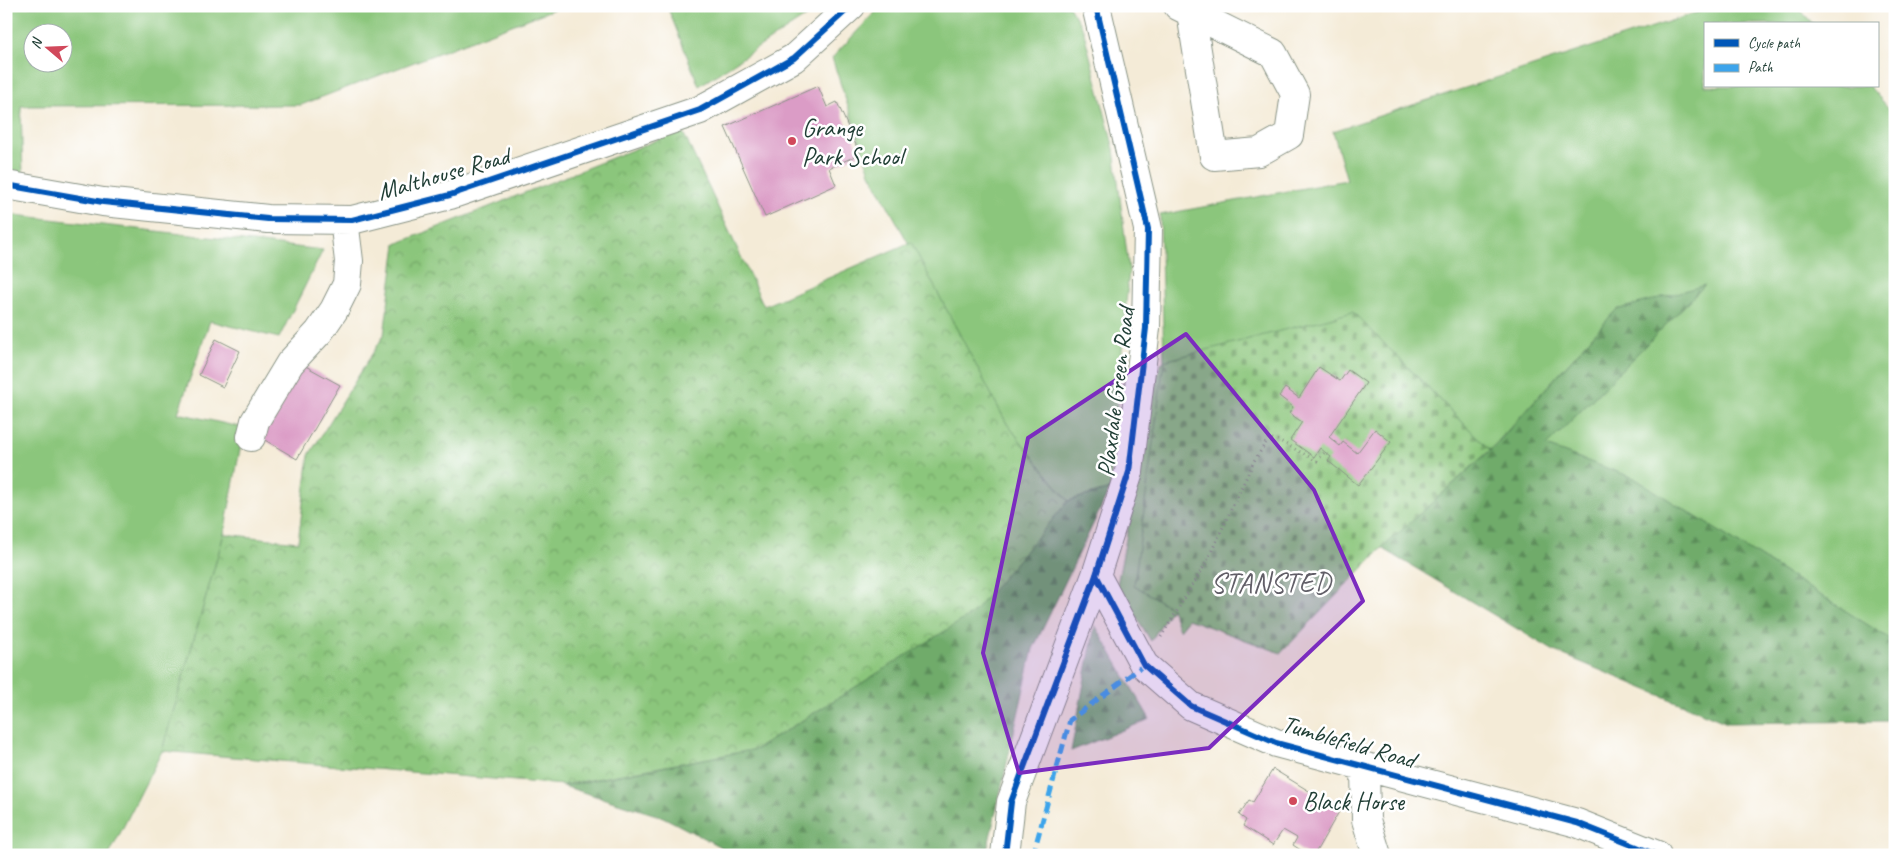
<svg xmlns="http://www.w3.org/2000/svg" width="1901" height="861" font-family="Caveat,sans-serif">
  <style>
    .grass { fill: #8bc67b; stroke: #558258; fill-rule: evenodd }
    .forest { fill: url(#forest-firs); stroke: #487450 }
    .cemetery { fill: url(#cemetery-stones); stroke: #558258 }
    .park { fill: url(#park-crowns); stroke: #558258 }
    .building { fill: #db9cc6 }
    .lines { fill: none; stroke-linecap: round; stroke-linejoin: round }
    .minor-casing { stroke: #8a9486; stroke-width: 30 }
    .path { stroke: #8a9486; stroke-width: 3; stroke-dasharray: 1 4; stroke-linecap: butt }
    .minor { stroke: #fff; stroke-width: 28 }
    .quiet { stroke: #3da4eb; stroke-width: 5; stroke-dasharray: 10 5; stroke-linecap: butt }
    .cycleway-casing { stroke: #fff; stroke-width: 9 }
    .cycleway { stroke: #0057b8; stroke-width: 6 }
    .marked { fill: #7b2cbf; fill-opacity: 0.2; stroke: #7b2cbf; stroke-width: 4; stroke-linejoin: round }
    .poi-dot { fill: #d1495b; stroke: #fff; stroke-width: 2 }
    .labels { text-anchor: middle; stroke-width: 5; stroke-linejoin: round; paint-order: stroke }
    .poi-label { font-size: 25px; fill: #1f3d34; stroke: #fff; text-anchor: start }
    .street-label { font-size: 25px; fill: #1f3d34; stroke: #fff }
    .quarter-label { font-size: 28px; letter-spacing: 1px; fill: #615e67; stroke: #fff }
  </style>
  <defs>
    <pattern id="forest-firs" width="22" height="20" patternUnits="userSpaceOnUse" patternTransform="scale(1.25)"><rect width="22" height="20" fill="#70ab6b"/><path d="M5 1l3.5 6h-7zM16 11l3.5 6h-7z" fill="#5b8c59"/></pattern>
    <pattern id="cemetery-stones" width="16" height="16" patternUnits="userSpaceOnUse" patternTransform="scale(1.25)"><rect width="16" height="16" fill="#8bc67b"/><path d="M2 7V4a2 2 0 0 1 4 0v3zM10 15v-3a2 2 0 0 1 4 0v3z" fill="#71a266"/></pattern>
    <pattern id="park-crowns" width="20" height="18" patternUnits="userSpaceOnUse" patternTransform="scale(1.25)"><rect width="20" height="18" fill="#8bc67b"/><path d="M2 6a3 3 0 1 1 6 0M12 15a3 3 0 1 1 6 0" fill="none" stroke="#71a266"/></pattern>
  </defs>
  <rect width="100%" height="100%" fill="#fff"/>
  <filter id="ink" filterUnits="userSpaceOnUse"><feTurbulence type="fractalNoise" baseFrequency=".02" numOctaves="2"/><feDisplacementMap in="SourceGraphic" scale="10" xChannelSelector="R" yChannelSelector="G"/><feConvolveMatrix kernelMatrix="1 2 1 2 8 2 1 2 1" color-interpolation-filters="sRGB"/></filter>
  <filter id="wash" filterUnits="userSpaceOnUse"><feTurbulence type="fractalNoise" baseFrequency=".0096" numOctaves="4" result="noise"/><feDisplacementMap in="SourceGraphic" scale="20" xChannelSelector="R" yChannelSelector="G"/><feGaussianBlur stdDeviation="1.12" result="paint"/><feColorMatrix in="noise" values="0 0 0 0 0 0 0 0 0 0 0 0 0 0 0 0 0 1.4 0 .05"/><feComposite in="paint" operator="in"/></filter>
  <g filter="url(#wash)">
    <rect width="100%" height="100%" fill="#f4ebd7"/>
    <!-- grass -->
    <path class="grass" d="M6,6H562L301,105L21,106L23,177L6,175ZM32,32H62V62H32Z
      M667,6H822L699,86Z
      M881,6H1069L1083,29L1114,149L1129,270L1110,489L1068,501L1007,424L870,173L832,58Z
      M1717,6H1797L1813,24H1705V86H1869L1895,115V642L1634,478L1546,446L1704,286L1616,310L1490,450L1353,312L1151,641L1117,585L1160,364L1164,361L1160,215L1347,180L1333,131Z
      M6,214L323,250L279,338L210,321L178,413L244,428L224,534L162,751L109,855H6Z"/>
    <!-- forest -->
    <path class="forest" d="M1705,285L1546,446L1634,478L1895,642V721L1727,723L1554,651L1382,548L1491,450L1616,310Z
      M1110,489L1033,649L986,855H736L663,817L563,786L757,749L972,614L1068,501Z
      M1095,625L1150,719L1071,751Z"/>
    <!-- cemetery -->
    <path class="cemetery" d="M1353,312L1490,450L1382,548L1281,653L1188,619L1179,630L1171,608L1134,585L1164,361Z"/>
    <!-- park -->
    <path class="park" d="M682,130L764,306L911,242L1007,424L1068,501L972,614L756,749L563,785L162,751L224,534L298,542L309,455L384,335L396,244Z"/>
    <g id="blocks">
      <!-- building -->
      <path class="building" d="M818,86L827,107L837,102L860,154L829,168L836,185L765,217L725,127Z
        M216,339L240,351L223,387L199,375Z
        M300,363L340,385L297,459L258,436Z
        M1319,367L1340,381L1348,370L1366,383L1329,437L1340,446L1343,442L1357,453L1375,429L1391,442L1358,485L1328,461L1331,457L1320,448L1314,457L1290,440L1302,422L1289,413L1293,407L1279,396L1285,388L1299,398Z
        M1273,769L1340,810L1314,855H1308L1293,845L1297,838L1283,830L1273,845L1243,826L1246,820L1239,815L1249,800L1253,802Z"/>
    </g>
  </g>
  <g filter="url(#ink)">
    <use href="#blocks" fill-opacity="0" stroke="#8a9486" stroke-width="1"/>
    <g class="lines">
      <defs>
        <path id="minor" d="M1178,6L1273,53L1295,94L1289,135L1259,152L1214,156L1191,13
          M6,185L103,202L268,219L352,220L450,195L700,110L794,58L851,6
          M251,437L255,421L290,363L319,332L334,310L347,284L349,261L344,220
          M1096,575L1144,665L1191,706L1276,743L1577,823L1657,855
          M1365,767L1366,820L1377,855
          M1005,855L1011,802L1096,575L1129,472L1146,328L1148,229L1096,6"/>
      </defs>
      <!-- minor casing -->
      <use href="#minor" class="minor-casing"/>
      <!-- path -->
      <path class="path" d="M1161,637L1206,563L1254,461L1269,438L1280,441L1317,461L1325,452"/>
      <!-- minor -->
      <use href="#minor" class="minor"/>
      <!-- quiet -->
      <path class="quiet" d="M1033,855L1070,720L1144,665"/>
      <defs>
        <path id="cycleway" d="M6,185L103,202L268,219L352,220L450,195L700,110L794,58L851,6
          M1096,575L1144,665L1191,706L1276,743L1577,823L1657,855
          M1005,855L1011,802L1096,575L1129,472L1146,328L1148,229L1096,6"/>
      </defs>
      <!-- cycleway casing -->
      <use href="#cycleway" class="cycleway-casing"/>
      <!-- cycleway -->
      <use href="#cycleway" class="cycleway"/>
    </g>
  </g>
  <!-- marked area -->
  <path class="marked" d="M1186,334L1314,490L1363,601L1209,748L1019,773L983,653L1028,438Z"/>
  <!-- markers -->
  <g class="poi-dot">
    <circle cx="792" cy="141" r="5"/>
    <circle cx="1293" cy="801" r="5"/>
  </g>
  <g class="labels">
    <!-- poi labels -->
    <g class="poi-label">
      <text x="802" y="136">Grange<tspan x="802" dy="29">Park School</tspan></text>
      <text x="1303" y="810">Black Horse</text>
    </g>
    <!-- street labels -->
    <g class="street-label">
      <text transform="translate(443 173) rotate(-16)" y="9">Malthouse Road</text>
      <text transform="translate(1115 392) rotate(-83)" y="9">Plaxdale Green Road</text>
      <text transform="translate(1349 741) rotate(16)" y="9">Tumblefield Road</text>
    </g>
    <!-- quarter labels -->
    <g class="quarter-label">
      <text x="1271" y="592">STANSTED</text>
    </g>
  </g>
  <!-- margin -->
  <rect width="1901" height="861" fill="none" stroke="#fff" stroke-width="25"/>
  <!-- legend -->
  <rect x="1704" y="22" width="175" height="65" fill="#ffffff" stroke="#a5b1ae"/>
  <rect x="1714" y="39" width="25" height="8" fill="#0057b8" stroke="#a5b1ae"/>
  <text x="1748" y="48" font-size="15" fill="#1f3d34">Cycle path</text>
  <rect x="1714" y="64" width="25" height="8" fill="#3da4eb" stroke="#a5b1ae"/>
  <text x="1748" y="72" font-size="15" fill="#1f3d34">Path</text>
  <!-- north arrow -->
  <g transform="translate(48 48) rotate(289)"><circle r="24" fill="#ffffff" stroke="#a5b1ae"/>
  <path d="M0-4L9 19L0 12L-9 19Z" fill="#d1495b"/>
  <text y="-8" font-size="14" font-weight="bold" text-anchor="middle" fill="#1f3d34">N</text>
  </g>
</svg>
